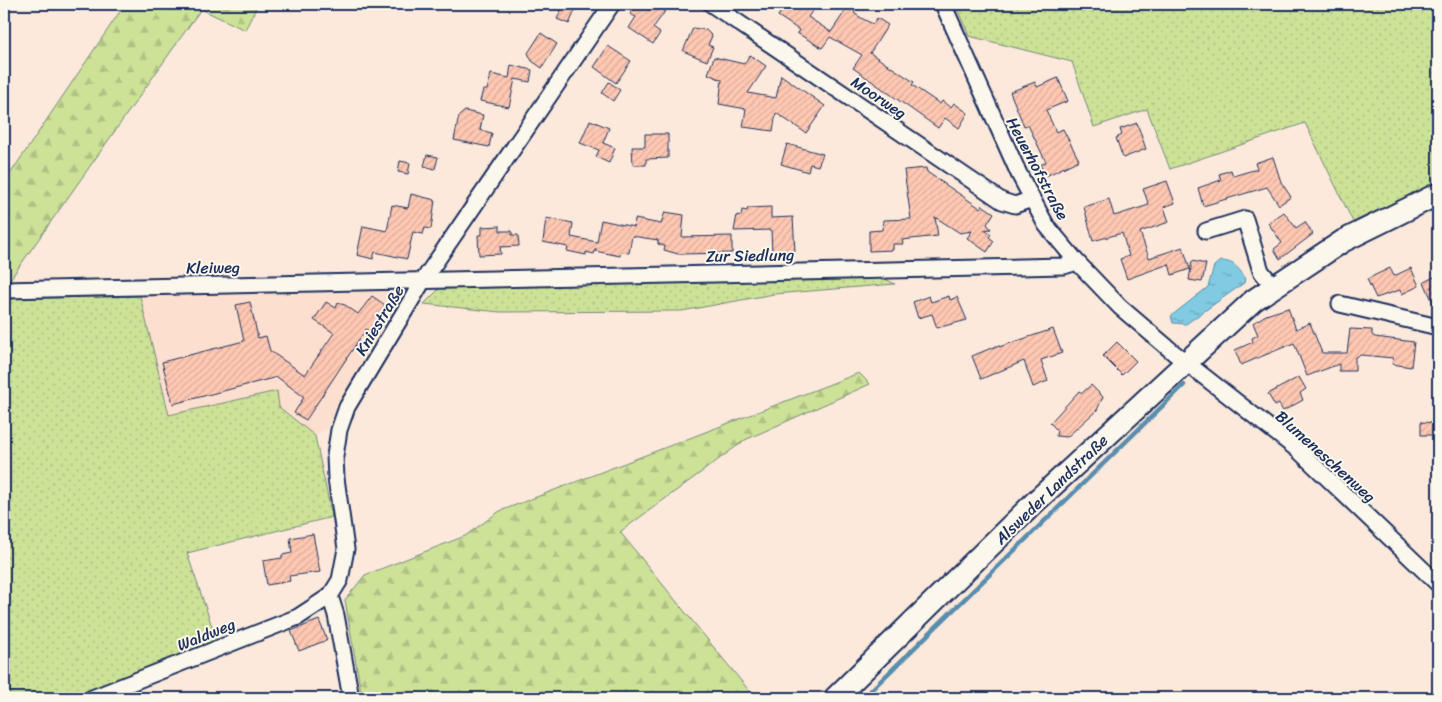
<svg xmlns="http://www.w3.org/2000/svg" width="1442" height="702" font-family="Sriracha,sans-serif">
  <style>
    .built { fill: #fddfcf }
    .grass { fill: url(#grass-dots); stroke: #74887a }
    .forest { fill: url(#forest-firs); stroke: #74887a }
    .water { fill: url(#water-ripples); stroke: #588dad }
    .lines { fill: none; stroke-linecap: round; stroke-linejoin: round }
    .stream { stroke: #588dad; stroke-width: 4.5 }
    .building { fill: url(#building-hatch); stroke: #1b2f5e }
    .street-casing { stroke: #1b2f5e; stroke-width: 19 }
    .secondary-casing { stroke: #1b2f5e; stroke-width: 25 }
    .street { stroke: #fbf7ec; stroke-width: 15 }
    .secondary { stroke: #fbf7ec; stroke-width: 21 }
    .labels { text-anchor: middle; stroke-width: 4; stroke-linejoin: round; paint-order: stroke }
    .street-label { font-size: 16px; fill: #1b2f5e; stroke: #fbf7ec }
  </style>
  <defs>
    <pattern id="grass-dots" width="8" height="8" patternUnits="userSpaceOnUse" patternTransform="scale(1.25)"><rect width="8" height="8" fill="#cce297"/><path d="M2 2h.1M6 6h.1" fill="none" stroke="#afc285" stroke-width="1.8" stroke-linecap="round"/></pattern>
    <pattern id="forest-firs" width="22" height="20" patternUnits="userSpaceOnUse" patternTransform="scale(1.25)"><rect width="22" height="20" fill="#cce297"/><path d="M5 1l3.5 6h-7zM16 11l3.5 6h-7z" fill="#afc285"/></pattern>
    <pattern id="water-ripples" width="26" height="14" patternUnits="userSpaceOnUse" patternTransform="scale(1.25)"><rect width="26" height="14" fill="#81cbe2"/><path d="M2 4q2-2 4 0t4 0M15 11q2-2 4 0t4 0" fill="none" stroke="#69a5ba"/></pattern>
    <pattern id="building-hatch" width="6" height="6" patternUnits="userSpaceOnUse" patternTransform="scale(1.25)"><rect width="6" height="6" fill="#ffc8b2"/><path d="M-1 1l2-2M0 6l6-6M5 7l2-2" fill="none" stroke="#daac9c"/></pattern>
  </defs>
  <rect width="100%" height="100%" fill="#fce9db"/>
  <filter id="ink" filterUnits="userSpaceOnUse"><feTurbulence type="fractalNoise" baseFrequency=".02" numOctaves="2"/><feDisplacementMap in="SourceGraphic" scale="10" xChannelSelector="R" yChannelSelector="G"/><feConvolveMatrix kernelMatrix="1 2 1 2 8 2 1 2 1" color-interpolation-filters="sRGB"/></filter>
  <g filter="url(#ink)">
    <!-- built -->
    <path class="built" d="M383,288L396,290L402,301L327,428L315,436L279,407L276,391L169,415L140,296Z"/>
    <!-- grass -->
    <path class="grass" d="M955,4H1438V182L1353,222L1305,123L1170,169L1147,109L1094,127L1072,62L969,36Z
      M883,278L895,284L774,294L682,311L500,312L424,304L439,289Z
      M140,296L169,415L277,391L279,407L315,436L332,517L187,553L217,641L73,698H4V299Z"/>
    <!-- forest -->
    <path class="forest" d="M125,4H258L245,30L201,9L9,281H4V183Z
      M859,373L870,384L745,440L620,532L755,698H362L345,600L365,575L465,536L500,511Z"/>
    <!-- water -->
    <path class="water" d="M1220,261C1233,261 1238,267 1245,278L1244,283L1186,324L1173,323L1171,316L1208,287L1214,266Z"/>
    <g class="lines">
      <!-- stream -->
      <path class="stream" d="M863,698L1184,385"/>
    </g>
    <!-- building -->
    <path class="building" d="M564,4H578L569,24L557,19Z
      M637,4H656L666,10L653,28L660,33L653,44L629,28L636,17L630,14Z
      M786,4H808L807,6L813,10L808,17L831,32L850,4H853L855,14L863,19L873,24L877,18L888,25L870,53L914,82L912,85L940,104L942,101L951,107L954,103L968,113L959,128L945,118L938,128L853,68L862,55L830,37L822,48L797,33L799,30L778,16Z
      M693,28L706,30L712,36L708,45L713,47L707,61L683,51Z
      M541,33L557,44L542,68L532,61L528,53Z
      M608,46L631,61L616,83L594,67Z
      M750,55L766,66L748,93L776,98L781,75L825,106L806,133L776,113L773,131L743,127L746,109L719,104L722,80L708,74L714,57L744,64Z
      M511,65L532,70L530,82L515,79L509,107L480,101L483,90H487L491,74L509,78Z
      M1058,78L1068,101L1046,110L1056,132L1063,129L1079,160L1046,176L1040,165L1046,162L1028,125L1024,126L1010,92L1035,82L1037,87Z
      M609,82L620,90L613,101L602,93Z
      M465,111L483,115L480,130L492,133L489,147L454,140L459,116Z
      M590,120L609,128L603,143L615,148L609,163L596,157L599,150L580,143Z
      M1137,123L1146,149L1123,158L1116,138L1122,135L1120,129Z
      M645,134H668V158L646,159V165H633L632,147H645Z
      M787,144L823,154L818,166L810,164L808,172L781,164Z
      M427,155L438,157L435,169L424,166Z
      M1273,157L1281,182L1291,197L1279,205L1267,187L1203,206L1198,188L1221,180L1219,174L1231,170L1233,176L1257,169L1255,163Z
      M400,161L410,163L408,174L398,172Z
      M926,168L927,172L980,208L982,205L994,213L987,224L991,229L984,230L991,234L989,237L994,241L987,252L967,238L972,231L960,233L935,217L938,236L902,240L903,244H893V250L869,251V231L882,230L883,220L911,219L904,170Z
      M1167,181L1175,203L1164,207L1169,222L1140,232L1149,258L1183,247L1190,269L1172,275L1169,264L1127,279L1120,259L1129,256L1122,233L1093,241L1084,207L1109,199L1114,216L1149,205L1143,189Z
      M411,194L435,200L431,229L425,228L423,234L413,232L407,259L375,252L373,259L357,255L363,226L387,231L392,205L408,208Z
      M771,207V218L793,217L795,252H772L771,230L734,231L737,215L741,216L742,210L747,211L748,208Z
      M665,212L684,215L682,237L732,236V253L678,254L664,250L665,246L658,244V240L632,236L629,253L621,252L620,256L595,251L596,248L594,254L586,252V255L567,251L568,247L543,242L546,218L573,223L571,237L597,242L601,220L634,227L635,219L661,224Z
      M1284,212L1296,228L1305,222L1313,234L1280,259L1274,249L1282,243L1268,223Z
      M500,226V231H512V235H518L519,246L500,247L501,254L479,255L478,235H482V227Z
      M1192,261L1206,264L1202,282L1189,280Z
      M1390,268L1394,276L1411,268L1419,286L1402,294L1400,290L1376,298L1367,279Z
      M1438,275V314L1424,282Z
      M372,296L388,307L370,332L366,329L306,420L294,413L304,397L277,377L173,404L162,362L244,341L236,305L250,302L258,338L266,336L270,351L305,375L334,333L314,320L326,302L336,308L338,303L345,305L358,314Z
      M929,296L931,302L949,296L950,300L957,297L967,320L937,328L932,314L918,318L913,302Z
      M1288,308L1296,329L1310,323L1322,353H1347L1350,329L1372,330V335L1375,337L1414,342L1411,367L1392,364L1393,358L1361,355L1355,357V371H1339V364L1307,376L1294,343L1241,365L1235,350L1253,342L1252,338L1258,335L1253,323L1266,315Z
      M1053,329L1062,353L1041,360L1048,381L1033,387L1024,361L981,379L972,356L999,345V347Z
      M1117,342L1136,361L1122,375L1103,356Z
      M1299,377L1306,389L1300,393L1303,400L1283,411L1279,404L1275,406L1268,394Z
      M1091,385L1103,397L1097,410L1067,437L1056,436L1057,430L1050,423L1079,391L1082,393Z
      M1421,422L1438,423V435H1421Z
      M313,534L320,572L289,576L290,581L267,585L263,561L282,558V555L292,553L290,538Z
      M319,620L327,640L299,651L291,631Z"/>
    <g class="lines">
      <defs>
        <path id="street" d="M711,4L1002,201L1015,205L1032,199
          M943,4L1019,174L1046,225L1077,262L1120,307L1174,353L1298,450L1438,584
          M1206,231L1245,219L1261,271L1273,286
          M4,290L1064,266L1077,262
          M1340,304L1438,327
          M330,596L336,615L351,698
          M92,698L298,617L330,596L340,580L346,549L336,478L335,456L339,430L347,407L424,279L612,4"/>
        <path id="secondary" d="M835,698L1035,502L1254,300L1343,241L1438,194"/>
      </defs>
      <!-- street casing -->
      <use href="#street" class="street-casing"/>
      <!-- secondary casing -->
      <use href="#secondary" class="secondary-casing"/>
      <!-- street -->
      <use href="#street" class="street"/>
      <!-- secondary -->
      <use href="#secondary" class="secondary"/>
    </g>
  </g>
  <g class="labels">
    <!-- street labels -->
    <g class="street-label">
      <text transform="translate(879 97) rotate(34)" y="6">Moorweg</text>
      <text transform="translate(1038 168) rotate(62)" y="6">Heuerhofstraße</text>
      <text transform="translate(750 255) rotate(-1)" y="6">Zur Siedlung</text>
      <text transform="translate(213 267) rotate(-1)" y="6">Kleiweg</text>
      <text transform="translate(379 320) rotate(-59)" y="6">Kniestraße</text>
      <text transform="translate(1326 456) rotate(42)" y="6">Blumeneschenweg</text>
      <text transform="translate(1051 489) rotate(-44)" y="6">Alsweder Landstraße</text>
      <text transform="translate(206 634) rotate(-22)" y="6">Waldweg</text>
    </g>
  </g>
  <!-- margin -->
  <rect width="1442" height="702" fill="none" stroke="#fbf7ec" stroke-width="20"/>
  <rect x="10" y="10" width="1422" height="682" fill="none" stroke="#1b2f5e" stroke-width="2" filter="url(#ink)"/>
</svg>
